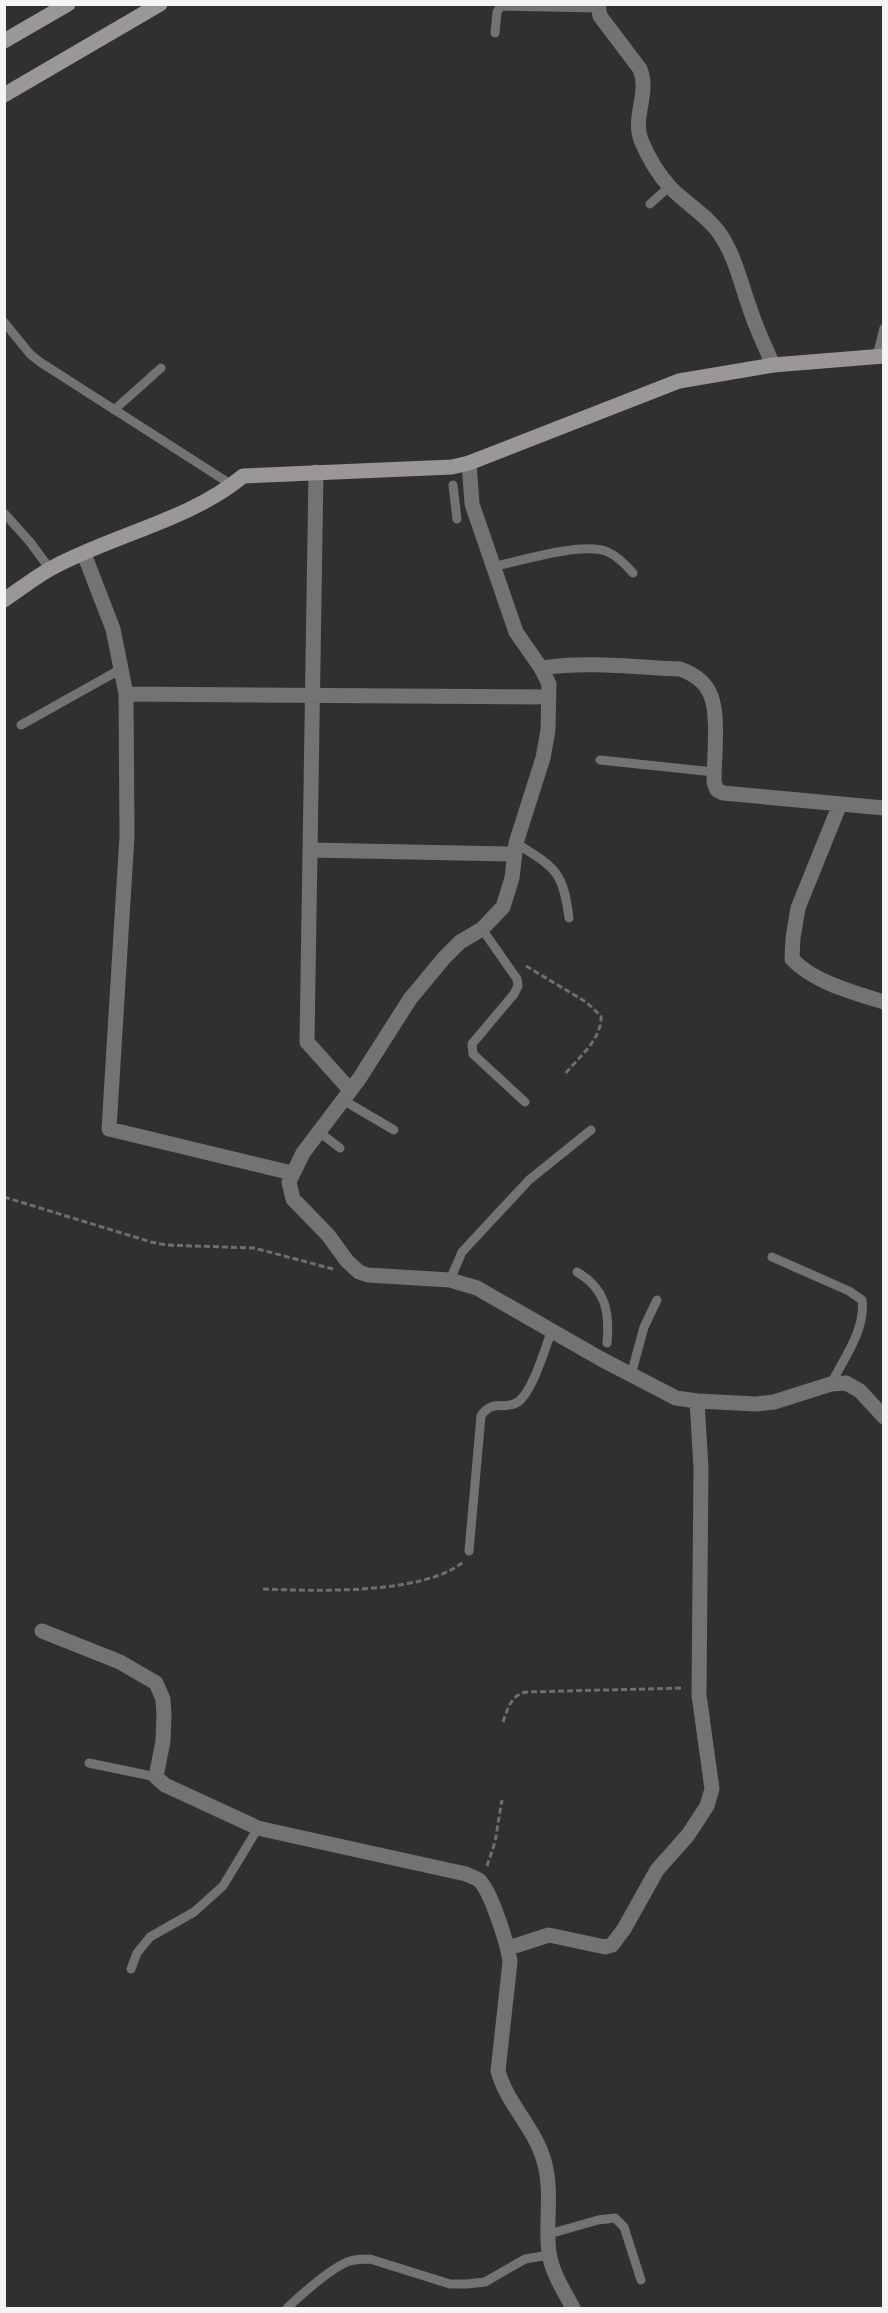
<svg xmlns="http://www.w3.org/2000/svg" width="888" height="2313" font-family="Mulish,sans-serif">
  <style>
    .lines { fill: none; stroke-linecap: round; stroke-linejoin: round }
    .path { stroke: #6c6f6c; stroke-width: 3; stroke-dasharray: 6 3; stroke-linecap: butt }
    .lane { stroke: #747272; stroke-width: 9 }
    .street { stroke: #747272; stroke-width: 15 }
    .secondary { stroke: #9b9798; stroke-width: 15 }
  </style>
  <rect width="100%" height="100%" fill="#2e312e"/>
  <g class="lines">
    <!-- path -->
    <path class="path" d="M526,966L586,1002L601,1016C602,1039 579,1057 565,1074
      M4,1197L151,1242L166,1245L254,1248L333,1269
      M263,1589C314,1591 423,1595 463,1562
      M503,1722C508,1708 511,1695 526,1692L684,1688
      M487,1866L495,1842L502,1800"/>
    <!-- lane -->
    <path class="lane" d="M495,33L497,12L501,6L598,8
      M650,204L670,186
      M4,322L30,354L40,362L232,485
      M877,356L884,328
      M114,410L161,368
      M453,485L457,519
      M4,513L30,542L50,569
      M493,567C519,561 585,541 608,552C617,556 626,565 633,573
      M21,725L121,669
      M600,760L714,772
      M516,843C555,868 563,870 569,918
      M482,929L517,979L518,986L514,994L472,1044L473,1054L525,1102
      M343,1100L394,1130
      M319,1132L340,1148
      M772,1257L849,1291L862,1300C866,1329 844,1358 831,1384
      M577,1272C605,1288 610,1311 607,1343
      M450,1280L462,1252L529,1180L591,1130
      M631,1375L644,1327L657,1300
      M469,1551L481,1416C493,1398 505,1411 518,1402C533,1391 545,1348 552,1330
      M89,1763L156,1777
      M131,1969L137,1953L150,1937L194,1912L223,1886L258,1828
      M549,2234L598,2220L615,2218L624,2227L641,2280
      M287,2308C303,2293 327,2271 347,2262C354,2259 362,2259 370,2259L450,2284H467L485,2282L525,2259L549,2255"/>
    <!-- street -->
    <path class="street" d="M598,4L600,16L640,69C650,93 632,117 641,140C648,157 658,174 670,187C686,204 707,215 720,234C735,256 740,281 749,306C755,326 765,346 773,365
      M469,463L472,504L516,632L541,668L549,684L548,730L543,758L516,843L512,878L503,907L482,929L460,942L444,958L410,999L359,1079L303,1153L289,1182L293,1199L328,1235L347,1261L359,1272L368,1275L450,1280L477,1288L601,1359L676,1398L697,1401L756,1404L774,1402L831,1384L846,1383L860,1391L884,1417
      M316,472L307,1042L350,1090
      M84,554L113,629L126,694L127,836L109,1129L292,1173
      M541,668C587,661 634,667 680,669C694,674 706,682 711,696C719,716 714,759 714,782L717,790L723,793L884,808
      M126,694L549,697
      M840,804L798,908L793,938L792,959C813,982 855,993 884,1002
      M310,850L515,854
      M42,1631L120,1662L156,1683L163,1699L164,1715L163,1741L156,1777L165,1785L258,1828L271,1831L466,1874C470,1876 476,1878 479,1880C491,1891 508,1945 510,1962L498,2071C507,2104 535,2128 544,2161C553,2191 545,2223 549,2253C552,2273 564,2291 573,2308
      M508,1948L549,1935L605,1947L612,1945L624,1929L657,1870L688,1835L707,1806L712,1789L699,1695L701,1468L697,1401"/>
    <!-- secondary -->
    <path class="secondary" d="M4,41L68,4
      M4,95L160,4
      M4,600C19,590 34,578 50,569C109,536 191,520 243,476L452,467L469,463L679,381L773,365L884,356"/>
  </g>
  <!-- border -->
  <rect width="888" height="2313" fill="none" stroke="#f3f5f3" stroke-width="12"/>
</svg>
